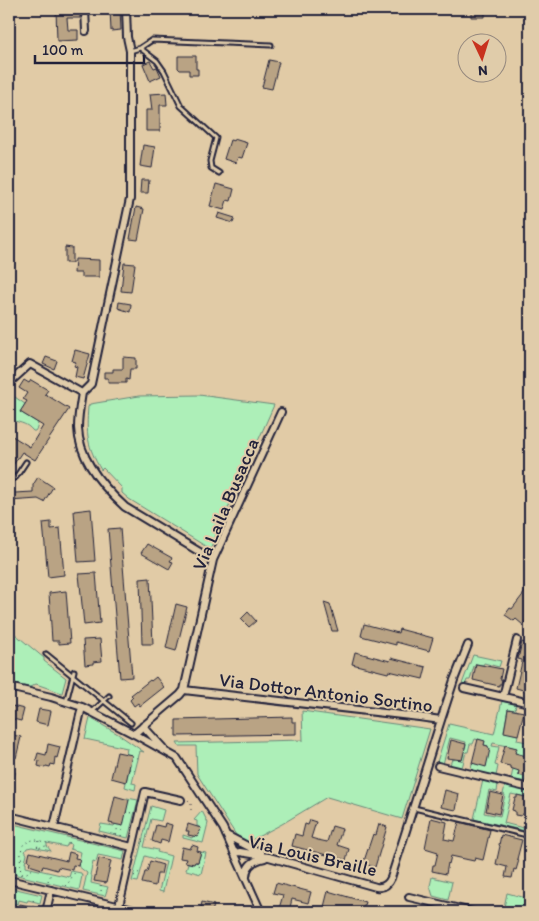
<svg xmlns="http://www.w3.org/2000/svg" width="539" height="921" font-family="Itim,sans-serif">
  <style>
    .green { fill: #adefb8; stroke: #68887a }
    .building { fill: #b9a384; stroke: #22223b }
    .lines { fill: none; stroke-linecap: round; stroke-linejoin: round }
    .lane-casing { stroke: #22223b; stroke-width: 7 }
    .street-casing { stroke: #22223b; stroke-width: 10 }
    .path { stroke: #22223b; stroke-width: 1; stroke-dasharray: 1 4; stroke-linecap: butt }
    .lane { stroke: #e0ccaa; stroke-width: 3 }
    .street { stroke: #e0ccaa; stroke-width: 6 }
    .labels { text-anchor: middle; stroke-width: 4; stroke-linejoin: round; paint-order: stroke }
    .street-label { font-size: 19px; fill: #22223b; stroke: #e0ccaa }
  </style>
  <rect width="100%" height="100%" fill="#e1cba6"/>
  <filter id="ink" filterUnits="userSpaceOnUse"><feTurbulence type="fractalNoise" baseFrequency=".02" numOctaves="2"/><feDisplacementMap in="SourceGraphic" scale="10" xChannelSelector="R" yChannelSelector="G"/><feConvolveMatrix kernelMatrix="1 2 1 2 8 2 1 2 1" color-interpolation-filters="sRGB"/></filter>
  <g filter="url(#ink)">
    <!-- green -->
    <path class="green" d="M9,393L25,404L20,412L38,423L37,428L35,431H33C25,421 18,424 9,418Z
      M199,395L274,405L210,549L129,499L122,493V488L103,468L101,470C87,446 86,434 88,407L90,404L139,396Z
      M9,629L44,658V661L66,678L62,693L36,684L30,687L9,684Z
      M473,655L501,661L499,667L484,663L483,665L476,664V666H474L470,680H467L465,685L462,684Z
      M502,701L516,704L515,710L508,709L504,731L518,735L517,740L527,742L530,732V757L522,755L518,775L528,777L527,782L511,779L513,769H514V759L516,748L493,743L492,746L499,747L495,765L498,766L496,776L471,770L472,763L486,766L488,746L484,745V741L475,739L473,744H470L468,752H466L462,768L450,765L452,759L454,760L455,758L462,760L466,742L450,738L443,764L437,762L449,724L494,734Z
      M302,711L430,729L402,819L327,797L282,824L248,842L236,835L197,774L196,746H179L177,743L303,740Z
      M90,718L118,734L144,752L140,751L132,783L136,784L135,790L125,787L132,755L126,754L127,748L85,739Z
      M483,780L498,784L497,792L489,790L484,813L500,816L505,795L503,794L505,786L530,792V798L511,794L504,823L523,828L526,813L530,814V811V832L474,819Z
      M127,798L138,800L128,838L99,831L101,824L114,826L129,800L127,799Z
      M151,806L164,810L161,821L151,819L144,847L158,850L157,852L171,856L163,892L159,891L166,862L145,856L138,882L132,881Z
      M202,811L208,823L203,843L183,838V835L192,838L193,836L198,837L201,828L197,826V821L194,820Z
      M9,823L125,851L123,860L98,855L96,862L93,861L90,875L92,876L91,883L108,887L105,896L83,891L87,873L78,866L81,852L70,849L71,844L68,843L66,847L47,843V846L51,851L32,847L27,848L25,851L27,854L25,863H26V867L69,877L71,871L81,873L82,876L79,890L9,873Z
      M201,852L206,853L201,874L186,870L188,863L193,864L195,862H198Z
      M432,877L452,882L448,900L433,896L430,886Z
      M12,888L42,895L40,903L28,900L27,902L19,900L18,904L15,903L13,912H9V902Z
      M507,893L530,899L528,912H503Z"/>
    <!-- building -->
    <path class="building" d="M56,9H80V18H67L68,30H78V40L57,41Z
      M110,9H120L121,30L111,31Z
      M471,9H485V17H471Z
      M178,56H196V69H198V75H189V70H180L178,68Z
      M269,60L279,62L272,89L262,87Z
      M150,61L154,68L157,67L161,76L150,81L143,64Z
      M166,93L167,105H160V131H146V110H152L150,94Z
      M234,139L247,143L242,158L238,157L236,163L224,159L230,140L234,141Z
      M143,145L155,147L152,168L140,166Z
      M141,180H149L148,193H140Z
      M216,184L234,189L231,201L227,200L224,210L210,206Z
      M136,207L144,209L138,240L130,239Z
      M219,213L235,218L233,223L217,218Z
      M65,247L72,248V263H65Z
      M75,259L99,260V277H81V273H74Z
      M124,263L135,264L131,292L121,291Z
      M119,302L131,304L130,312L118,308Z
      M75,350L90,354L83,379L75,377L77,367L74,366L76,362L72,361Z
      M46,357L57,361L54,369L43,364Z
      M123,357L136,358V369H130L129,380L126,379V383H108V378H104V372H113V369H123Z
      M24,380L29,383L31,380L48,390L45,394L69,409L35,460L22,452L9,471V434L30,447L43,426L20,412L27,401L23,399L27,393L19,388Z
      M38,477L53,487L44,502L38,499L9,501V488L15,493L33,492V485Z
      M91,509L95,561L78,562L74,511Z
      M51,522V529L60,528L64,575L48,577L43,523Z
      M120,528L132,677L120,678L108,529Z
      M147,544L172,558L170,561L173,562L169,569L141,553Z
      M96,573L100,623L84,625L79,574Z
      M150,578L153,644H142L140,579Z
      M530,586V621L527,619L523,625L516,619L514,621L505,615L510,608L512,609L525,592L524,588Z
      M66,591L70,643L59,644V641H52L49,593Z
      M324,602L330,604L338,631H332Z
      M176,604L187,607L176,651L166,648Z
      M248,612L256,621L249,627L241,619Z
      M364,624L398,633L399,629L433,638L429,651L396,642V645L361,636Z
      M527,631L530,632V692L516,688L522,662V660L518,659L522,642L525,643Z
      M100,639L102,661L93,662V664L85,665L83,640Z
      M355,652L390,661L391,658L426,667L423,679L389,671L388,673L352,664Z
      M476,664L502,669L500,679H502L501,684H499V686L473,680Z
      M156,677L164,687L140,706L138,703L134,706L130,700L133,697L131,695L150,680L151,681Z
      M12,706L24,709L21,721L9,718Z
      M39,709L51,711L48,725L36,722Z
      M508,709L524,712L518,735L504,732Z
      M292,717V722H296V734L176,736V720Z
      M9,734L21,737L16,758L9,756Z
      M478,739L485,741L484,745L488,746V748L490,749L486,767L472,763Z
      M451,740L466,744L462,760L447,758Z
      M48,744L60,747L57,758L55,757L54,765L51,764L50,767L46,766L45,768L38,766L39,761L36,760L38,753L46,755Z
      M505,745L517,748L515,753L530,757V778L518,775L519,771L510,768V766L500,764Z
      M117,752L132,755L126,782L111,778Z
      M9,771L15,772L12,792H9Z
      M445,790L459,794L456,810L441,807Z
      M490,792L503,795L499,814L486,811Z
      M517,795L530,798V814L526,813V815L522,814L521,816L515,815V811L512,810L515,798H517Z
      M115,796L129,800L123,826L109,823Z
      M431,818L447,822L444,839L454,841L459,822L490,830L483,860L475,858L474,861L451,856L449,864L448,863L446,874L432,871L433,865H435L438,852L425,848Z
      M310,820L316,822L311,838L318,840L327,842L332,826L342,829L337,845L349,849L346,860L292,846L295,834L302,836L305,824L308,825Z
      M165,823L172,825L168,842L161,840L160,844L152,841L156,825L164,827Z
      M188,824L201,828L198,837L188,835L189,831H186Z
      M379,824L387,827L375,867L363,864L373,834L376,835Z
      M501,835L522,840L517,859L519,860L516,870L514,869L512,878L505,877L507,867L496,864L500,846L499,845Z
      M192,845L198,847L197,851L201,852L198,862H195L194,864L185,862L186,859L180,858L182,847L190,849Z
      M30,852L67,861L69,852L76,854L75,858L80,859L78,866L73,865L72,870L58,867L57,870L43,866L42,869L29,865L30,861L28,860Z
      M99,858L111,861L106,883L94,881Z
      M150,861L163,865L161,874H157L155,886L142,883L145,872H147Z
      M276,883L311,892L308,903L292,899L289,912H278L283,895L273,893Z
      M328,891L365,902L362,912H343L324,907Z
      M202,902L214,905L212,912H200Z
      M20,904L34,907L32,912H18Z"/>
    <g class="lines">
      <defs>
        <path id="lane" d="M140,48L157,61L164,71L181,106L216,138L210,161L211,168L219,173
          M130,51L140,48L152,40L271,45
          M9,480L16,477L26,462
          M46,654L131,723
          M66,702L74,671
          M92,712L109,696
          M414,808L527,835"/>
        <path id="street" d="M85,9L86,31
          M9,383L30,364L82,393
          M82,393L91,384L130,199V51L127,37L126,9
          M82,393C80,405 78,416 78,428C79,460 103,487 125,507L213,560
          M9,688L17,689L51,697L82,707L134,734L177,758L223,828L261,912
          M464,688L530,703
          M184,690L419,717L441,720L391,878C388,885 383,888 376,887L269,857L240,852L234,853
          M503,697L517,640
          M441,720L454,680L468,645
          M143,726L164,749
          M134,734L180,695L184,690L213,560L281,412
          M438,766L530,788
          M9,816L132,847
          M54,827L82,707
          M226,835L261,853
          M246,877C246,865 254,860 265,858
          M9,880L142,912
          M409,897L473,912
          M119,906L145,792L181,800
          M46,912L51,890"/>
      </defs>
      <!-- lane casing -->
      <use href="#lane" class="lane-casing"/>
      <!-- street casing -->
      <use href="#street" class="street-casing"/>
      <!-- path -->
      <path class="path" d="M132,756L138,758
        M129,769L135,770
        M188,800L191,804V812
        M126,812L133,813
        M116,835L118,825
        M121,836L123,826
        M9,837L13,838L9,852
        M39,841L37,848L46,846
        M142,841L145,843
        M69,843L70,839
        M21,858L26,859
        M197,862L196,865L203,866
        M22,874H25L33,869
        M21,875L20,862L22,846C32,838 35,839 47,843
        M134,876L141,871
        M48,881L51,873
        M101,885V890L102,895
        M65,886L69,882L75,872
        M33,901L34,899L38,894"/>
      <!-- lane -->
      <use href="#lane" class="lane"/>
      <!-- street -->
      <use href="#street" class="street"/>
    </g>
  </g>
  <g class="labels">
    <!-- street labels -->
    <g class="street-label">
      <text transform="translate(225 504) rotate(-67)" y="7">Via Laila Busacca</text>
      <text transform="translate(326 692) rotate(7)" y="7">Via Dottor Antonio Sortino</text>
      <text transform="translate(313 855) rotate(13)" y="7">Via Louis Braille</text>
    </g>
  </g>
  <!-- margin -->
  <rect width="539" height="921" fill="none" stroke="#e0ccaa" stroke-width="30"/>
  <rect x="15" y="15" width="509" height="891" fill="none" stroke="#22223b" stroke-width="2" filter="url(#ink)"/>
  <!-- north arrow -->
  <g transform="translate(482 58) rotate(176)"><circle r="24" fill="#e0ccaa" stroke="#94887e"/>
  <path d="M0-4L9 19L0 12L-9 19Z" fill="#c8321e"/>
  <text y="-8" font-size="14" font-weight="bold" text-anchor="middle" fill="#22223b">N</text>
  </g>
  <!-- scale -->
  <path d="M35 55v8h109v-8" fill="none" stroke="#22223b" stroke-width="2.5"/>
  <text x="42" y="55" font-size="15" fill="#22223b" stroke="#e0ccaa" stroke-width="4" paint-order="stroke">100 m</text>
</svg>
